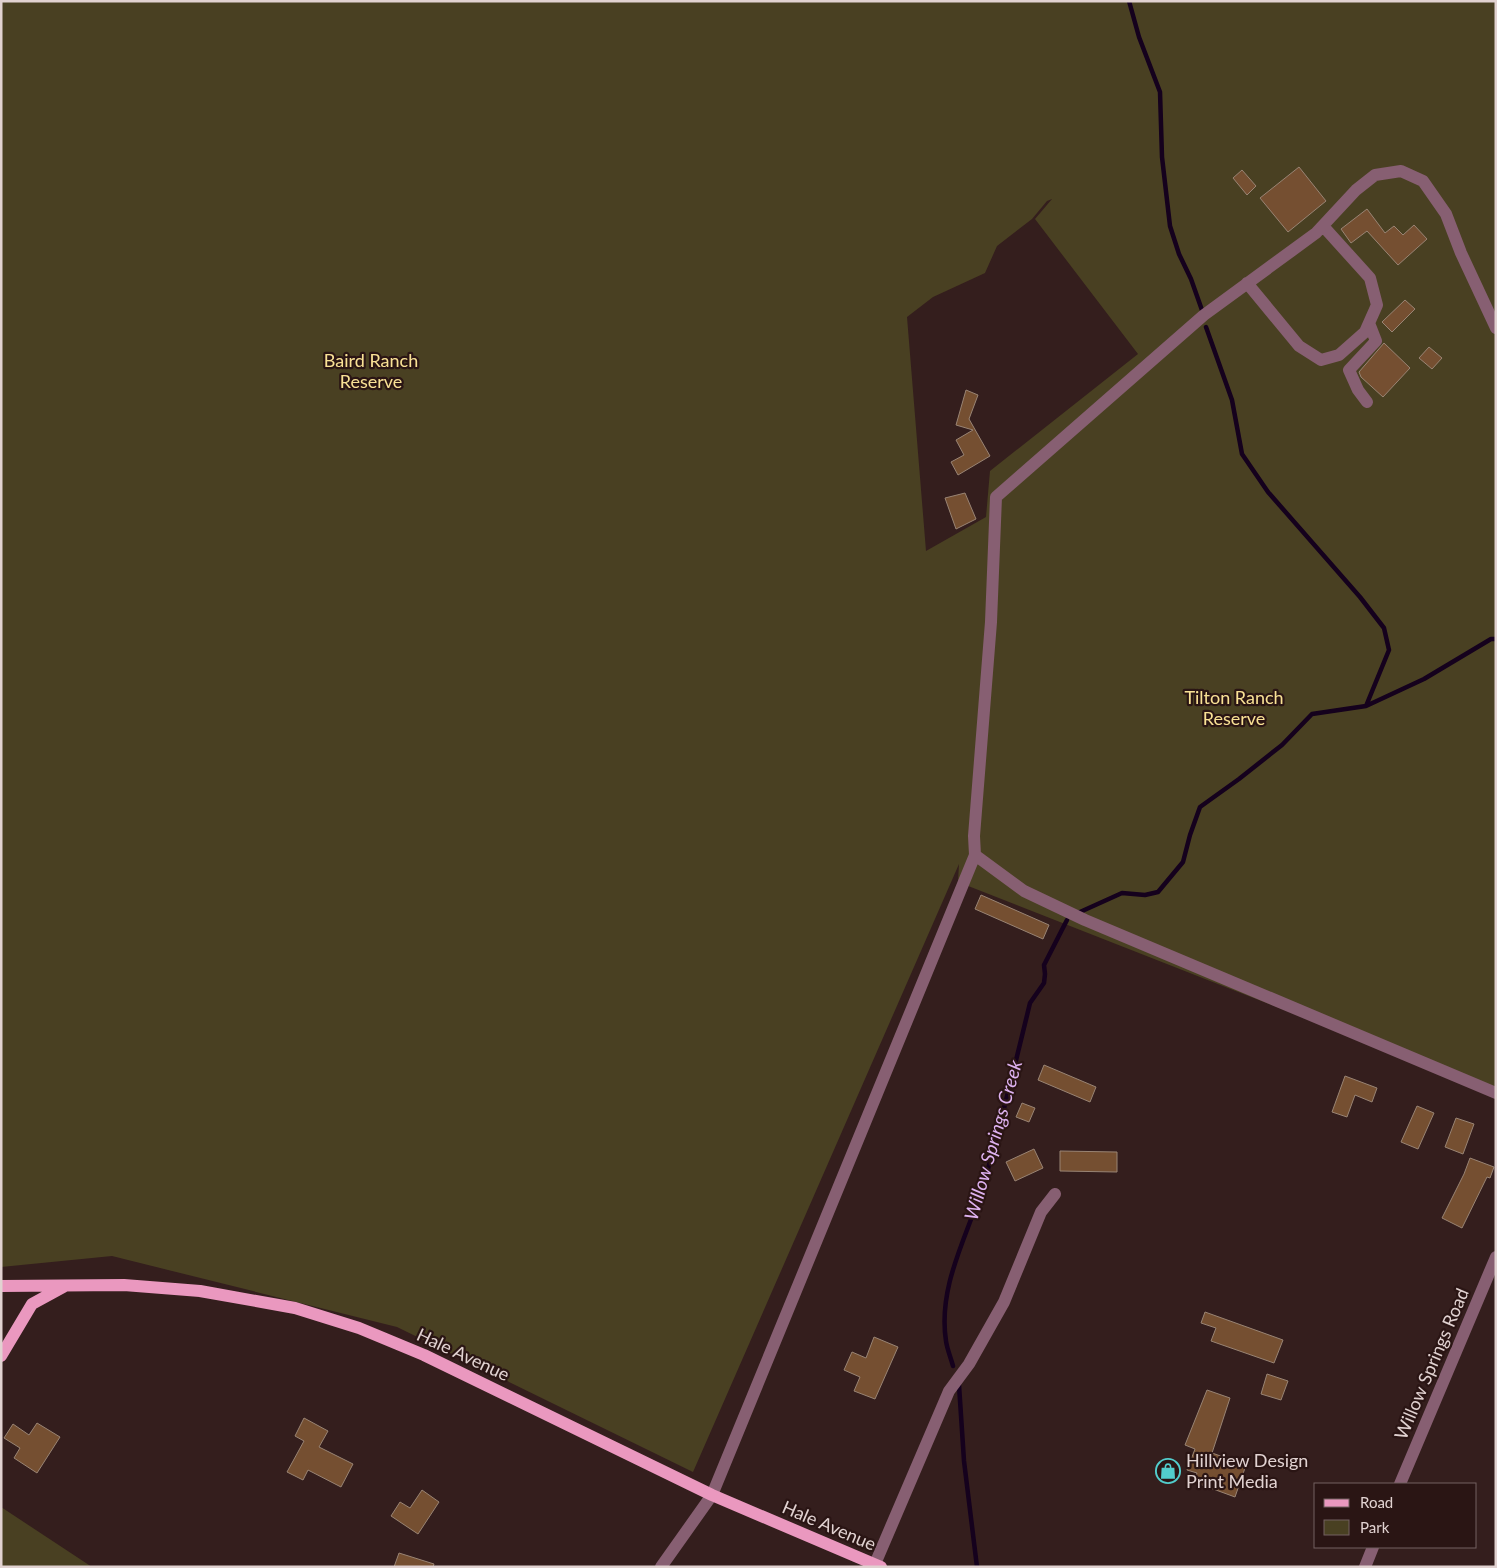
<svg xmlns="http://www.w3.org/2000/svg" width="1497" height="1568" font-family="Lato,sans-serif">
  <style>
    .green { fill: #494022; fill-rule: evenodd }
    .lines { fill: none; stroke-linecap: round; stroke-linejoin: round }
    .stream { stroke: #15011d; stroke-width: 4.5 }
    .building { fill: #754f31; stroke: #998474 }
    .minor { stroke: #875f72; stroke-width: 12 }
    .major { stroke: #ea98bf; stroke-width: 12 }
    .labels { text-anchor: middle; stroke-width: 4.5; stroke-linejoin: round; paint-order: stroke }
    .park-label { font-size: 18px; fill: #f9e195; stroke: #2a1514 }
    .street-label { font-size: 18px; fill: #e1d2d1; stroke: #2a1514 }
    .poi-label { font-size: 18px; fill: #e1d2d1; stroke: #2a1514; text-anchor: start }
    .water-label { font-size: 19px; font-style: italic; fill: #deb2f0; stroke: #2a1514 }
  </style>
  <rect width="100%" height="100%" fill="#341e1d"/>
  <!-- green -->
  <path class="green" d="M1,1H1496V1093L958,882L959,864L693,1472L397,1327L112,1256L1,1267ZM1052,199L1035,219L1138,354L990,471L986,517L926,551L907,317L933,297L985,273L997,246L1032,219L1047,201Z
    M1,1507L92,1567H1Z"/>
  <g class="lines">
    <!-- stream -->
    <path class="stream" d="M1129,1L1139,37L1160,92L1162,157L1170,226L1179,254L1191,279L1203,313
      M1206,327L1232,400L1242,454L1268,492L1360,597L1384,628L1389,650L1366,706
      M1080,912L1122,893L1145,895L1158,892L1183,862L1190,835L1200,807L1239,779L1282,745L1312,714L1366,706L1424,679L1491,639H1496
      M953,1366C951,1358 947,1349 946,1341C937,1283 971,1230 986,1176C1002,1119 1016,1061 1030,1003L1044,983L1045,974L1044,965L1067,920
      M959,1385L964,1461L977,1567"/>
  </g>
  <!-- building -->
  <path class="building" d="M1299,167L1326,201L1288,232L1260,198Z
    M1242,170L1256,186L1247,195L1233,178Z
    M1367,209L1385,233L1394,226L1403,235L1414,225L1427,239L1398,265L1367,231L1351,243L1341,229Z
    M1405,300L1415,309L1392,332L1382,322Z
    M1384,343L1410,368L1383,397L1361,377L1359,372Z
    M1429,347L1442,358L1432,369L1419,358Z
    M966,390L978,395L969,419L990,456L958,475L951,462L964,455L956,440L973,430L956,425Z
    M965,493L976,519L956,529L945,498Z
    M981,895L1049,925L1043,939L975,909Z
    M1044,1065L1096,1087L1090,1102L1038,1080Z
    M1345,1076L1377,1088L1372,1102L1355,1095L1347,1117L1332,1112Z
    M1022,1103L1035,1108L1029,1122L1016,1117Z
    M1417,1106L1434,1113L1418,1149L1401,1142Z
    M1456,1118L1474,1124L1463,1154L1445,1147Z
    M1034,1149L1043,1168L1015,1181L1006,1162Z
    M1060,1151L1117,1152V1172L1060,1171Z
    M1470,1158L1494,1167L1490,1178L1487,1177L1462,1228L1442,1218L1464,1174Z
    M1205,1312L1283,1340L1274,1363L1211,1341L1216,1328L1201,1323Z
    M874,1337L898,1347L875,1399L854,1391L860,1377L844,1370L852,1352L866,1358Z
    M1267,1374L1288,1381L1281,1400L1261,1394Z
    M1207,1390L1230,1398L1212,1453L1246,1465L1235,1497L1194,1482L1197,1473L1187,1470L1195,1449L1185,1445Z
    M304,1418L328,1431L319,1447L353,1464L341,1487L308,1470L303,1480L287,1472L304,1441L295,1436Z
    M37,1423L60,1437L37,1473L14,1458L20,1448L4,1438L13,1424L29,1435Z
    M422,1490L439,1502L418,1534L391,1516L400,1502L410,1508Z
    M399,1553L434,1564L433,1567H394Z"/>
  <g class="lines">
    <!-- minor -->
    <path class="minor" d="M1247,283L1299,346L1321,360L1339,355L1365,332L1377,305L1370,278L1323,226
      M1367,402L1358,390L1349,370L1376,341L1369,323
      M975,855L1024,891L1085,920L1496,1093
      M1400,1484L1496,1257
      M875,1564L949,1391L969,1364L1004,1302L1041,1212L1055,1194
      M661,1567L712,1495L975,855L974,836L991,622L996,497L1204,315L1316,233L1356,190L1375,175L1401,171L1423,181L1446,214L1461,253L1496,328
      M1365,1567L1373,1547"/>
    <!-- major -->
    <path class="major" d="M1,1286L124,1285L200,1291L295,1308L359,1328L424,1355L712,1495L881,1567
      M1,1356L32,1304L65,1286"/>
  </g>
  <!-- icons -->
  <defs>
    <symbol id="shop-ring" viewBox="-11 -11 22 22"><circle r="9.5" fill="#2a1514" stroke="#52cdcc" stroke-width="1.5"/><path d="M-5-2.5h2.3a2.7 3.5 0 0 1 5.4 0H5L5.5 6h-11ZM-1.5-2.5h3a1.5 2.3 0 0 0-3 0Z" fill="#52cdcc"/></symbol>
  </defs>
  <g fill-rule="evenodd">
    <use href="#shop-ring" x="1154" y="1457" width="28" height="28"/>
  </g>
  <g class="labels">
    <!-- park labels -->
    <g class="park-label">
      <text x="371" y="367">Baird Ranch<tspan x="371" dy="21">Reserve</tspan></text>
      <text x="1234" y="704">Tilton Ranch<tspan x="1234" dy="21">Reserve</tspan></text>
    </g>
    <!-- street labels -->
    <g class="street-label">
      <text transform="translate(463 1355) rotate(25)" y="6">Hale Avenue</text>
      <text transform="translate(1432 1364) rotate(-67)" y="6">Willow Springs Road</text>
      <text transform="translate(829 1526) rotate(23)" y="6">Hale Avenue</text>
    </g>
    <!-- poi labels -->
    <g class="poi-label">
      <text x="1186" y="1467">Hillview Design<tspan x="1186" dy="21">Print Media</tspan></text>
    </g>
    <!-- water labels -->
    <g class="water-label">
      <text transform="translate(993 1140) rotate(-74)" y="7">Willow Springs Creek</text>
    </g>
  </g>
  <!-- border -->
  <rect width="1497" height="1568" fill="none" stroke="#e1d2d1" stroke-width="5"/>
  <!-- legend -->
  <rect x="1314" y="1483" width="162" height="65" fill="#2a1514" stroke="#736160"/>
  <rect x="1324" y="1499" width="25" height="8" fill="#ea98bf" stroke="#736160"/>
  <text x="1360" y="1508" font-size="15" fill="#e1d2d1">Road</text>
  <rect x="1324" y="1520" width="25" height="15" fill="#494022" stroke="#736160"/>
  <text x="1360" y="1533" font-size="15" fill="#e1d2d1">Park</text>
</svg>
